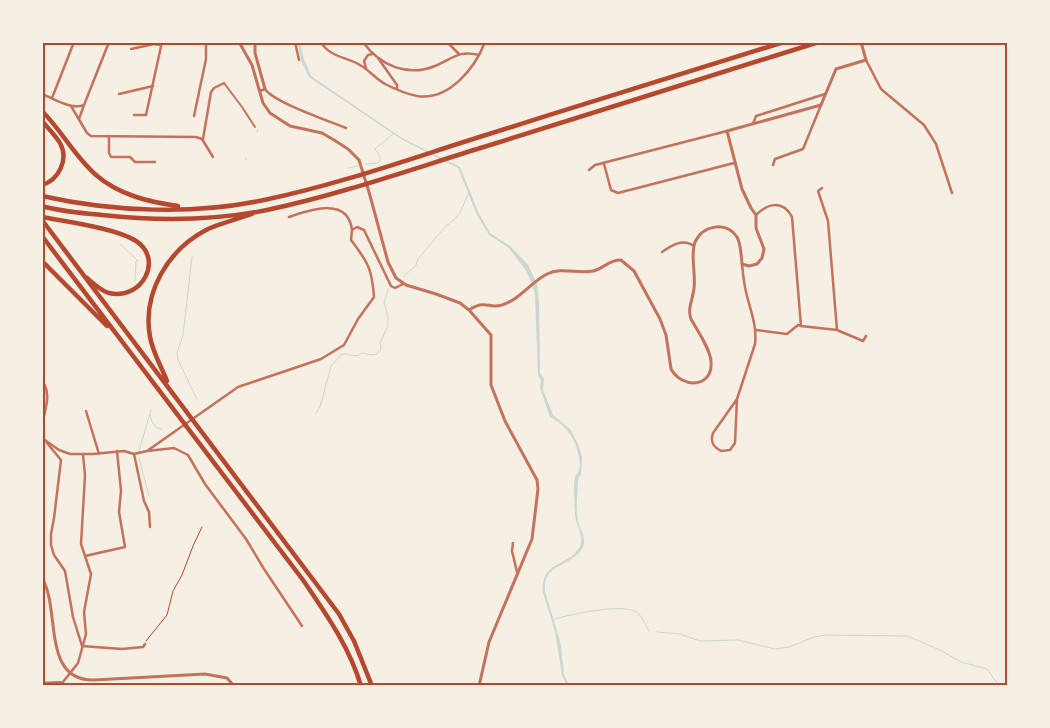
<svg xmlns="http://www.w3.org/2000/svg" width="1050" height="728" font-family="'Noto Serif',serif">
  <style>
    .water { fill: #c9d6d2 }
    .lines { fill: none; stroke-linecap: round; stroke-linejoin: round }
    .stream { stroke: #c9d6d2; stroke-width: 1 }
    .path { stroke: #b5482f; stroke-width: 1 }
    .pedestrian { stroke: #c5725c; stroke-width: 2 }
    .minor { stroke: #c5725c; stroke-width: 2.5 }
    .tertiary { stroke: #c5725c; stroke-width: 3 }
    .motorway { stroke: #b5482f; stroke-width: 4.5 }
    .neatline { fill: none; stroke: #b5482f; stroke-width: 2 }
  </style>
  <rect width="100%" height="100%" fill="#f6efe4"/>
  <!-- water -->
  <path class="water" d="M298,43H300L304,59L311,76L402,138L460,167L479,214L490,233L510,246L528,265L537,284L539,304L540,373L544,379L543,390L553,415L570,429L578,444L582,457L581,474L578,478C578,491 575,510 578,521C580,530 587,538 583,547C572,568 542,562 545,592L557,631L561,645L564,675L569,685H567L562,675L555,631L543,592C540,562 567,567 579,548C586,538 576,526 575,515C575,507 573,484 575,477C576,475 578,473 579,471C581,461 578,449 574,441C569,430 560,422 550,417L540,388L541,380L538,375L535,293L527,272L509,248L489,235L477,215L458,168L401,139L309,77L301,60Z"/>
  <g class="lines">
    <!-- stream -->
    <path class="stream" d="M257,132L258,129
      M245,160L247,158
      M366,164L378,163C383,158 378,154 375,149L393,134
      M348,168L358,166
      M120,244L137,260
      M192,257L183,335L177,353L178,360L197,399
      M403,277L416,265L418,259L445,227L455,219L460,213L469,192
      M135,281L136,261L139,260
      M316,413L320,407L331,366L342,354C350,353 355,359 362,353L371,355L377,354L381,349L380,343L388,326V316L384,303L388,289
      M150,414C151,421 154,429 162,429
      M139,451L151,410
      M139,458L149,496
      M554,619C571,615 626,601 639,614C643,619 646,626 649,631
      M657,632L680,634L700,641L738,640L775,649L789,647L814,637L826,635L907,636L940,650L961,662L987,669L999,686"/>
    <!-- path -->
    <path class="path" d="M146,641L167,615L173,591L182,575L193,546L202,527"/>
    <!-- pedestrian -->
    <path class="pedestrian" d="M224,83L242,107L255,127"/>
    <!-- minor -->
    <path class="minor" d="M295,42L299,60
      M321,42C329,57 347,57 360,65C369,70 376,79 385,84C395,89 406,94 417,96C449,101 475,68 485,42
      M363,42C380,66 408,77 435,66C454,58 458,50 479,55
      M447,42L459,54
      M131,49L154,44L161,45
      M378,58L397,85V89
      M866,60L881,89L924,125L936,144L952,193
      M366,68L364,61L368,55L372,54
      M260,91L265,89C273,102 329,121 346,128
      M42,94C55,99 71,110 84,105L109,42
      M119,94L153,86
      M52,98L74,42
      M71,106L87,133L91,136L196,137L202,139L213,157
      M134,115H146L162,42
      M194,116L206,59V42
      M79,119L84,105
      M753,124L756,116L825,94
      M109,136V153L111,157H130L135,162H155
      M203,139L211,92L214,88L224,83
      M604,164L611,190L618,193L734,163
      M773,165L775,159L803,149L821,105
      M589,170L595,165L727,131
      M822,188L818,191L828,221L837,330
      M756,215C768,203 783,200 792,217L801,326L837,330L863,341L866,336
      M289,217C310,210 348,196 352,230
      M662,252C672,245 683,238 694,246
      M756,330L787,334L798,325L801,326
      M42,381C52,393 45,410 42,424
      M737,399L735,443L730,450L721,451C713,447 710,442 713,433L737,399L755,344C757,326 751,312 747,296C744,285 743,275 742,264
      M86,411L99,454
      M42,438L59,450L70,454H93L124,451L134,454L147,451L238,387L321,359L344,345L358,319L374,297C372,269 368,262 351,240L352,230L357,227L364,230L391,286L395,288L403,284
      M47,443L61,460L54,518L51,534V545L54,555L65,571L73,617L82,646L122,649L143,647L145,644
      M147,451L174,448L188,455L205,484L246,539L264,569L302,626
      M134,454L144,501L149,512L150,527
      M513,543L512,551L517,572
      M85,556L125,547L119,512L121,491L117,451
      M42,683L63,682L78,663L86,634L84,612L91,574L81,544L85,475L83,455"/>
    <!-- tertiary -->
    <path class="tertiary" d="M239,42L252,65L263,103L270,113L290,126L322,133L334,140L348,149L359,160L369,192L388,262L396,278L406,285L436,294L460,303L469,310L491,335V385L505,421L537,480L538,489L532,539L489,642L479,686
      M255,42V53L265,89
      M469,310C487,299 487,309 502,305C519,300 531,282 547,274C561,267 578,274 593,271C603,269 610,259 621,260L634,271L660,319L666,335L671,369C682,389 713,388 711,362C711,350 697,330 691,319C687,309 693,299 694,288C696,273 690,256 695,242C703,225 726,221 737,237C741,244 741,255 742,264L749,266L757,264L762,258L764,249L756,228V215L751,208L742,189L727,131L821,105L836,69L866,60L861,42
      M42,578C61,609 41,681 94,680L205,674L227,678L234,686"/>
    <!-- motorway -->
    <path class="motorway" d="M42,111C62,131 75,157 96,175C119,195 149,202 178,206
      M42,121C48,128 56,136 60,143C69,159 59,180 42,185
      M42,196C113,212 194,215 264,200C341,184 415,157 489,134C587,103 685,73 784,42
      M42,206C62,212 83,213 102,215C157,221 213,221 267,210C342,194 415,168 487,146C598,112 708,76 819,42
      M42,217C67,222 116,228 136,241C164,259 142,301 109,293C101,291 93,283 87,278
      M42,220L339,614L354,641L372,686
      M42,236L303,580C326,614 349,646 361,686
      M42,261L107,326
      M167,381C161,366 153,353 150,337C142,293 168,249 208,229C222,223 238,219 252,214"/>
  </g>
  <!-- border -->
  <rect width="1050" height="728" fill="none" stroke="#f6efe4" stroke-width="88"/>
  <rect x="44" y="44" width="962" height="640" class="neatline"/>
</svg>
